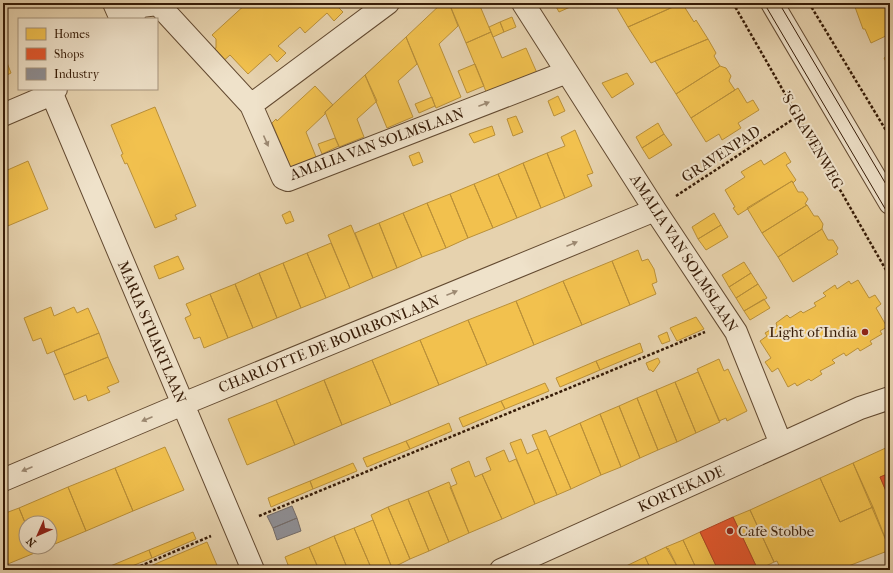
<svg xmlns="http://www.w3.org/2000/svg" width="893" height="573" font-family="'IM FELL French Canon',serif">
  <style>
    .homes { fill: #f2c14e; stroke: #ba9039 }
    .shops { fill: #e4572e; stroke: #b04522 }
    .industry { fill: #8d8d92; stroke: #736b68 }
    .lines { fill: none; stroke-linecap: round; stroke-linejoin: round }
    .minor-casing { stroke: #634a31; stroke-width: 24 }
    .path { stroke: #371c07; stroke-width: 2.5; stroke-dasharray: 3 2; stroke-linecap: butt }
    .minor { stroke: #efe2ca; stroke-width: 22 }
    .tram { stroke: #371c07; stroke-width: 1 }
    .oneway { fill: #9c8972 }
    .poi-dot { fill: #8f2418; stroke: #efe2ca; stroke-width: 1.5 }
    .labels { text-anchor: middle; stroke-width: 4; stroke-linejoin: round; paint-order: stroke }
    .street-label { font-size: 15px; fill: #371c07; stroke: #efe2ca }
    .poi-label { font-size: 15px; fill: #371c07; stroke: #efe2ca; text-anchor: end }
  </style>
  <rect width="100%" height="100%" fill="#e6d2ae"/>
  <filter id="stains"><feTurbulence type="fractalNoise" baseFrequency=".005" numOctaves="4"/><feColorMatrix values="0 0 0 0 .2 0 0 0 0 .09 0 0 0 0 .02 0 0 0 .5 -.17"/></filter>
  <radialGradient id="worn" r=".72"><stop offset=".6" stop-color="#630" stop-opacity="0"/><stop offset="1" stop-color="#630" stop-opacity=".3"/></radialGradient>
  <!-- homes -->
  <path class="homes" d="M247,3H338L336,5L343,12L334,21L327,13L305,33L300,27L278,46L286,53L277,62L270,54L248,74L230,55L220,64L214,49L216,48V39L212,35Z
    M442,3H449L458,26L439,44L461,97L436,108L406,37Z
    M449,3H483L480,6L491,32L466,43Z
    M554,3H579L559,12Z
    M614,3H682L628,27Z
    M682,3L694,22L696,20L708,39L651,63L628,27Z
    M863,3H888L890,6V34L871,43L865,29H863L855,7Z
    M512,17L516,27L504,32L500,22Z
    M500,22L504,32L493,37L489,27Z
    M491,32L502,58L526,48L537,73L487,94L466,43Z
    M406,37L417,64L398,81L413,117L387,128L365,75Z
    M708,39L716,53L714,56L720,66L676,94L655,61Z
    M890,54V69L884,58Z
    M3,55H4L11,73L3,77Z
    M475,64L484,86L467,93L458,71Z
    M720,66L726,68L731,76L729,81L735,90L691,118L676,94Z
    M627,73L634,84L612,98L602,83Z
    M365,75L377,101L357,119L364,137L339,147L325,112Z
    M315,86L333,105L325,112V114L306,132L316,157L291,168L272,123L276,119L277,121Z
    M738,88L747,103L753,100L759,110L738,123L741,128L722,140L719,134L706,142L691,118Z
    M558,96L565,111L554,116L548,101Z
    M432,97L435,106L419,113L415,104Z
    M155,107L196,206L175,215L177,219L155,228L127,163L125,164L121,155L123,154L111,125Z
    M516,116L523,132L513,136L507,119Z
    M658,123L664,134L642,148L636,137Z
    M492,126L495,135L474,143L469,134Z
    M575,130L593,173L587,175L592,186L565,198L547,153L565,146L561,137Z
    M664,134L672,145L649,159L642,148Z
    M335,138L339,146L322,154L318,144Z
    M419,152L423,162L413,166L409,156Z
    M785,152L791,162L786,165L796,180L793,183L792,181L738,215L733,208L735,207L725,190L745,177L741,172L761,160L764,165Z
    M547,153L565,198L541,208L523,163Z
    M28,161L48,209L3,228V172Z
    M523,163L541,208L517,218L498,174Z
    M498,174L517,218L493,228L474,184Z
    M792,181L798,192H803L808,199L805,204L807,205L762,233L747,208Z
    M474,184L493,228L468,238L450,194Z
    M450,194L468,238L446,248L427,203Z
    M427,203L446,248L422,257L403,213Z
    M807,205L814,216H818L823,224L822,229L778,257L762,233Z
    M290,211L294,221L286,224L282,215Z
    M403,213L422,257L397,268L379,223Z
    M714,213L721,225L698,239L692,227Z
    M379,223L397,268L373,278L355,233Z
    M351,225L373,278L350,288L328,235Z
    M721,225L728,237L706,250L698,239Z
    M822,229L828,240H833L838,248L836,252L838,254L793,282L778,257Z
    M331,243L350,288L326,298L307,253Z
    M638,250L642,261L648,259L654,269L657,282L652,284L656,294L630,305L612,261Z
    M307,253L326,298L301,308L283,263Z
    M178,256L184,269L159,279L154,266Z
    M612,261L630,305L582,325L563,281Z
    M744,262L751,273L729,287L722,275Z
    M283,263L301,308L277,318L259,273Z
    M259,273L277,318L253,328L235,284Z
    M751,273L758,284L736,298L729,287Z
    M858,280L869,298L875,295L881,304L876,308L887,327L880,331L882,334L870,341L872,344L860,351L858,348L846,356L844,353L832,360L835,363L820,371L822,374L811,381L809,379L797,386L795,383L788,387L778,368L772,372L765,362L771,358L760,341L767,336L765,333L777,326L776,323L787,315L790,318L801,311L803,313L816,306L814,303L826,296L823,293L835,285L837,289L849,281L851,284Z
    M563,281L582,325L534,345L516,301Z
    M235,284L253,328L228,338L210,294Z
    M758,284L767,298L744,311L736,298Z
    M210,294L228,338L204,348L200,337L194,339L185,318L191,315L186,304Z
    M764,299L770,308L750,320L744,311Z
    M516,301L534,345L487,365L468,320Z
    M51,307L54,316L74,307L77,313L88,308L99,333L47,354L41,338L33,341L24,318Z
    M696,317L704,329L677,341L670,328Z
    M468,320L487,365L439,385L420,340Z
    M667,332L670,341L662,344L658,336Z
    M99,333L108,357L64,375L54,351Z
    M420,340L439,385L391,405L372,360Z
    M640,343L643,352L600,370L596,361Z
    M108,357L119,382L107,387L110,392L88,401L86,395L74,400L64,375Z
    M658,358L660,362L653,372L651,370H649L646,363Z
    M719,359L724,371L728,369L747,411L727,421L726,418L719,421L697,369Z
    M372,360L391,405L342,425L324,380Z
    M596,361L600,370L560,387L556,378Z
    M698,372L720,422L696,433L675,382Z
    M324,380L342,425L295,445L276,400Z
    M675,382L696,433L677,442L656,390Z
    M545,383L549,391L505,409L501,401Z
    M656,390L677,442L658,450L637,398Z
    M637,398L658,450L640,458L619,406Z
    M276,400L295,445L247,465L228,419Z
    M501,401L505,409L463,427L459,418Z
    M619,406L640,458L621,467L600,414Z
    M600,414L621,467L601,475L580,423Z
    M449,423L452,431L410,449L406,441Z
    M580,423L601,475L571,489L549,437Z
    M546,430L571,489L557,495L532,435Z
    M521,439L527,454L538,449L557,495L535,504L510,443Z
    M406,441L410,449L367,467L363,458Z
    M890,446V473L880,477L890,501V550L853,463Z
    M165,447L184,490L133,511L115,468Z
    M504,450L509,462L516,459L535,504L502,519L482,474L491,470L486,458Z
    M469,461L475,477L482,474L502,519L469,533L450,487L457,484L451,469Z
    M353,463L357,471L313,489L310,481Z
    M853,463L873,507L840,522L820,478Z
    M115,468L133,511L86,531L68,487Z
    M820,478L840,522L873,507L890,550L838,570H781L777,561L774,562L750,510Z
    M310,481L313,489L271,507L268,498Z
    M449,482L469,533L449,542L428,491Z
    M68,487L86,531L50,546V523H26V525L19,508Z
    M428,491L449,542L429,551L408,499Z
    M408,499L429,551L410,559L388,507Z
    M388,507L410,559L392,568L371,515Z
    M19,508L26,525V547H35L37,552L3,566V514Z
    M750,510L774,562L766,566L768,570H758L733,517Z
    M373,520L392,568L386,570H372L354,528Z
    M354,528L372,570H348L334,536Z
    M193,532L196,539L152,558L149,550Z
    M700,532L718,570H697L683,540Z
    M334,536L348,570H319L309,547Z
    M683,540L697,570H679L668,548L667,549L666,547Z
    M207,542L219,570H139H141Z
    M35,547H48L37,552Z
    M309,547L319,570H290L285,557Z
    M666,547L679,570H651L645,557Z
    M149,550L152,558L122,570H109L108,567Z
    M890,550V565L885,552Z
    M645,557L651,570H626L624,567Z"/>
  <!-- shops -->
  <path class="shops" d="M890,473V498H889L880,477Z
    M733,517L758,570H718L700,532Z"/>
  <!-- industry -->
  <path class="industry" d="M292,506L297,518L273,528L267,516Z
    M297,518L301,531L277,540L273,528Z"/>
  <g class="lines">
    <defs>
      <path id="minor" d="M114,3L121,19
        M523,3L655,210L736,332L781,444
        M772,3L890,203
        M127,19L141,6L158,4L251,105L283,178L288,180L567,72
        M52,94L253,570
        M251,105L388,3
        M3,115L52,94L56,89
        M3,480L183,404L655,210
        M501,570L781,444L860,408L890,398"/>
    </defs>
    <!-- minor casing -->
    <use href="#minor" class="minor-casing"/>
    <!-- path -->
    <path class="path" d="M733,3L890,277
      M809,3L890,137
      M676,196L798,116
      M259,516L705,332
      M131,570L211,536"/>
    <!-- minor -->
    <use href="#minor" class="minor"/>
    <!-- tram -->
    <path class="tram" d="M764,3L890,217
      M779,3L890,191"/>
  </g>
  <!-- one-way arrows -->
  <defs><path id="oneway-solid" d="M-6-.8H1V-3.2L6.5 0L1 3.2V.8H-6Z"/></defs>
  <g class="oneway">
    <use href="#oneway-solid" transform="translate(484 104) rotate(-21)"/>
    <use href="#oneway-solid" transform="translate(266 141) rotate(66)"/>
    <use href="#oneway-solid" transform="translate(572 244) rotate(-22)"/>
    <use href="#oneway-solid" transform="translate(452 293) rotate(-22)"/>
    <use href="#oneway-solid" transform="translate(147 419) rotate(157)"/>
    <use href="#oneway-solid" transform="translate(27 469) rotate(157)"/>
  </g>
  <!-- markers -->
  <g class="poi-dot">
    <circle cx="865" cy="332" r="4"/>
    <circle cx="730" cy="531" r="4"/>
  </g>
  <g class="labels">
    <!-- street labels -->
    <g class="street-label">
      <text transform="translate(812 140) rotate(60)" y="5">'S-GRAVENWEG</text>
      <text transform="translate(377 144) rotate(-20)" y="5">AMALIA VAN SOLMSLAAN</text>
      <text transform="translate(721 154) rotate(-33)" y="5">GRAVENPAD</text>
      <text transform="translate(684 253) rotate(57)" y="5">AMALIA VAN SOLMSLAAN</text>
      <text transform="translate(152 332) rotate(67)" y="5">MARIA STUARTLAAN</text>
      <text transform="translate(329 344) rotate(-22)" y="5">CHARLOTTE DE BOURBONLAAN</text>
      <text transform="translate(681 489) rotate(-24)" y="5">KORTEKADE</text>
    </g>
    <!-- poi labels -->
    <g class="poi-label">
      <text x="857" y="337">Light of India</text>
      <text x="738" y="536" text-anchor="start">Cafe Stobbe</text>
    </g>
  </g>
  <!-- margin -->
  <rect width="893" height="573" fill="none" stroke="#e6d2ae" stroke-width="16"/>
  <rect x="4" y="4" width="885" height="565" fill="none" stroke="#371c07" stroke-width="2"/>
  <rect x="8" y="8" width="877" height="557" fill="none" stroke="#371c07"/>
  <!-- legend -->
  <rect x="18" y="18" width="140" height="72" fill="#efe2ca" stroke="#a5937c"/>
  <rect x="26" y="28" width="20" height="12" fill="#f2c14e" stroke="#a5937c"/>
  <text x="54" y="38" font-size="12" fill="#371c07">Homes</text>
  <rect x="26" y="48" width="20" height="12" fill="#e4572e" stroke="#a5937c"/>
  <text x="54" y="58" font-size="12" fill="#371c07">Shops</text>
  <rect x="26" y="68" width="20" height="12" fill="#8d8d92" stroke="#a5937c"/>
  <text x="54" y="78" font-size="12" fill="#371c07">Industry</text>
  <!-- north arrow -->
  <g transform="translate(38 535) rotate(225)"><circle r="19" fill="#efe2ca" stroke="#a5937c"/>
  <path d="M0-3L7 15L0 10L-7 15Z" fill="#8f2418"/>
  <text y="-6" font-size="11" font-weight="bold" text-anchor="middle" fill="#371c07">N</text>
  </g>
  <rect width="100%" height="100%" filter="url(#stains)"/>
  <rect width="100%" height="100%" fill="url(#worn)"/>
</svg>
